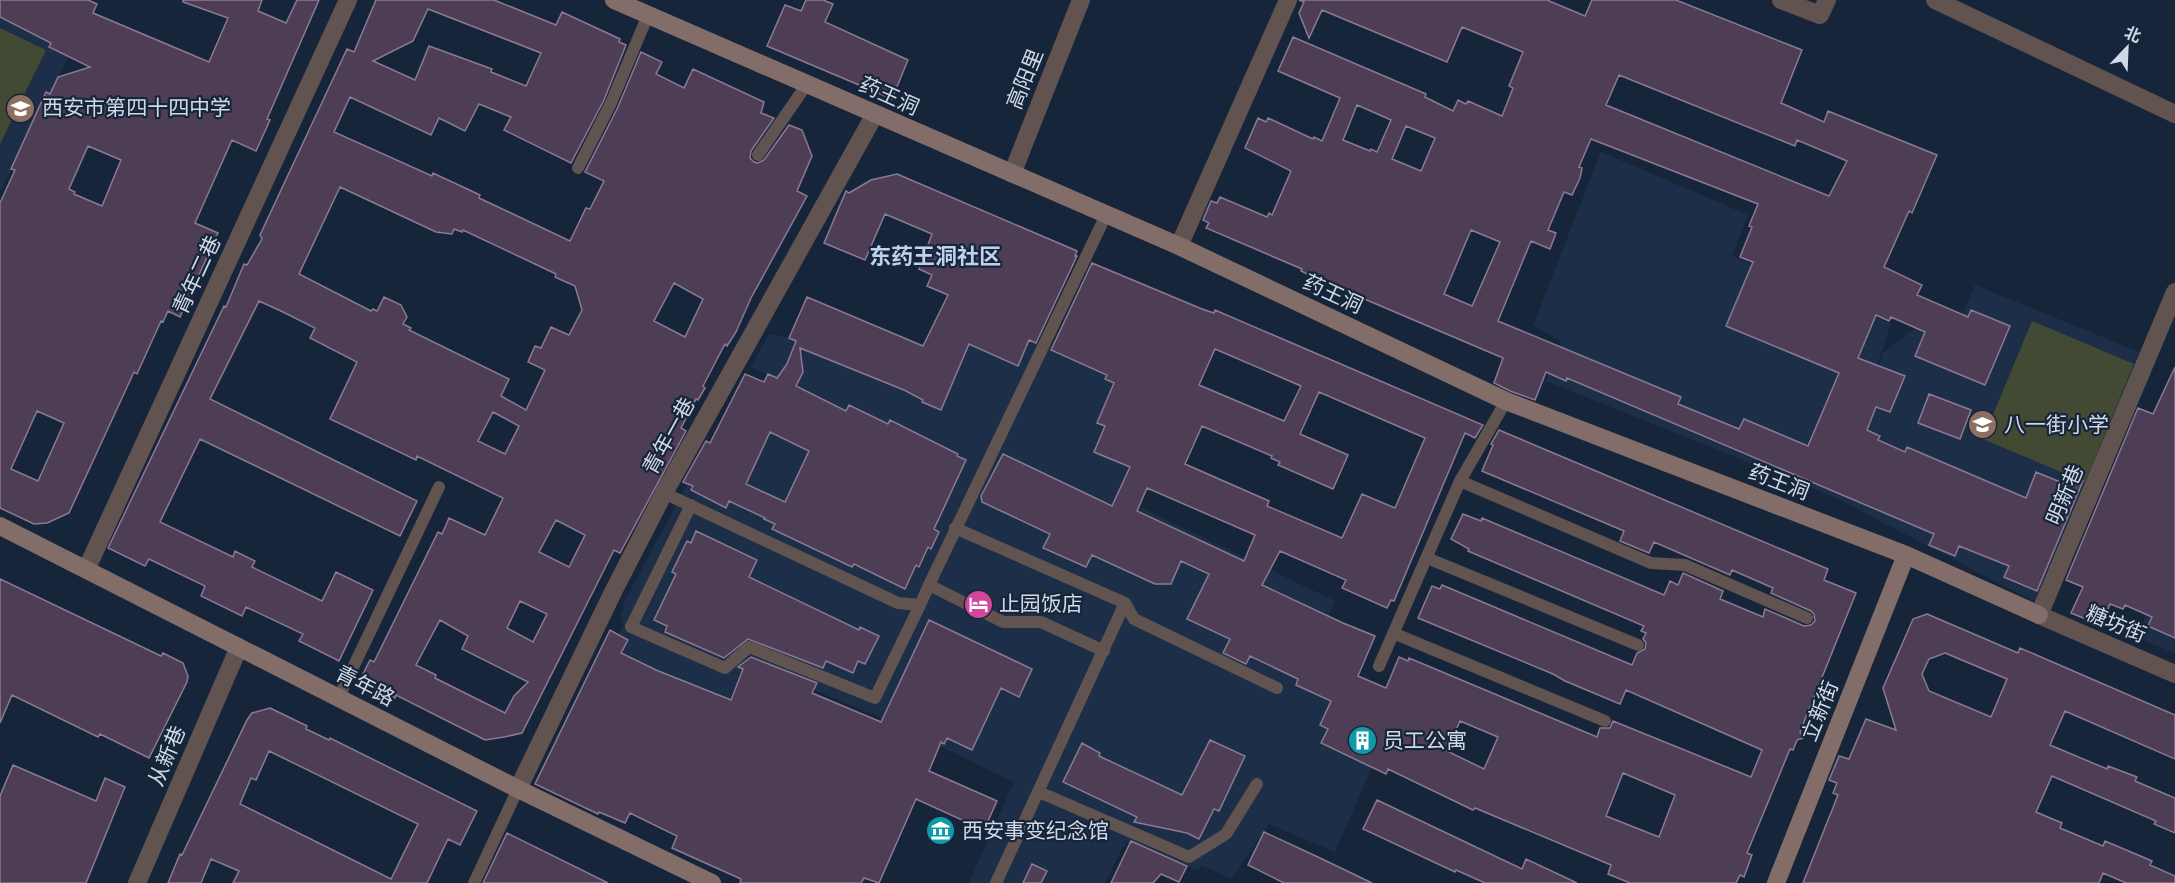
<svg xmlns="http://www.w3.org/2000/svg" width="2175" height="883" font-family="Literata,'Noto Sans SC',serif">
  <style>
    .built { fill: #1d2f48 }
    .green { fill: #424a33 }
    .building { fill: #4d3e56; stroke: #8a7a94; stroke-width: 1.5; fill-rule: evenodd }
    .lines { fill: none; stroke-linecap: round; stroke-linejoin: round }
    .lane { stroke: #615350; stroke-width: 12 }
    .street { stroke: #615350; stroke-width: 18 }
    .secondary { stroke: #836d68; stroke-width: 18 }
    .labels { text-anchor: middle; stroke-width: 4.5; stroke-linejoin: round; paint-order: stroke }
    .street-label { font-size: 21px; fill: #d0d9e7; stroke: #17253a }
    .poi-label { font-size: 21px; fill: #d0d9e7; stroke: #17253a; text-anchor: start }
    .neighbourhood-label { font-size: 22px; font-weight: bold; fill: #bfd2ed; stroke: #17253a }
  </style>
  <rect width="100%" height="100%" fill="#17253a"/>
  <!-- built -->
  <path class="built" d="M0,0L85,24L0,192Z
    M1601,152L1748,215L1732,256L1891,324L1836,484L1883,353L1925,320L1955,332L1975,285L2139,352L2037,603L1832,496L1546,381L1561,341L1533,325Z
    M987,326L1035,341L1107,375L1106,379L1131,391L1147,429L1117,496L1335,601L1303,670L1402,740L1386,774L1372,767L1335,852L1269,824L1231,879L1201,865L1198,870L1169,862L1126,841L1105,883H969L1014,782L940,746L944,743L885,715L882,718L814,690L816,685L744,665L729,700L656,670L621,653L628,640L618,635L623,626L621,615L624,607L622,606L699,462L722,472L767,375L751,367L769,334L789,338L885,379L884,382L895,387L905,388L904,392L923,400L922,402L967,347L973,335Z
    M2175,542V653L2137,638Z"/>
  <!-- green -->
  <path class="green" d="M0,28L46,50L0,144Z
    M2032,321L2134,364L2085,482L1983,439Z"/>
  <!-- building -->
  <path class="building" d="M0,0H88L97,4L93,13L209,62L228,18L183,2V0H262L258,11L286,23L297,0H319L267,119L270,120L256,151L232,140L195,223L218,233L180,317L168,311L163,322L161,321L137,374L134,372L69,513L47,523L34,524L0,508V203L15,170L11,169L46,92L50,94L58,77L90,67L49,47L51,43L0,17ZM88,146L121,160L102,206L74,194L75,192L69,189ZM37,411L64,423L38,481L11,469Z
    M376,0H494L556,25L562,12L620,39L619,42L626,45L604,100L571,163L504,130L511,117L479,104L465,131L439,118L431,135L350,97L334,132L432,176L433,173L480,195L479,198L570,241L586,208L590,209L604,181L585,172L618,107L641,52L662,62L656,74L684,88L693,69L764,102L761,113L774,118L751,151L750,158L754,162L758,163L764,160L789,125L802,130L812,156L797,191L807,196L751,298L736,332L727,346L725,344L703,386L705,388L698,400L696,399L681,428L686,431L620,553L614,550L522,733L504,737L485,740L396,695L395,698L360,680L370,660L374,662L438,532L442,534L449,518L485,535L503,498L417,456L416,460L330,419L357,362L310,338L315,328L281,311L259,301L210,399L417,501L400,536L200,439L160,522L233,557L235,551L255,561L252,567L322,601L336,572L373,590L339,661L299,641L303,634L246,607L242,616L201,596L205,586L149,559L145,566L108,548L224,306L226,307L244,264L247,265L262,239L260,235L347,49L354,52ZM428,9L541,53L526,86L491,72L492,69L429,46L415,80L373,61L413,41ZM340,187L436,232L452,234L454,229L462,232L463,230L556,274L555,277L575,286L582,310L569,335L551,327L541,348L535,346L528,362L545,370L526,410L501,396L509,379L409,330L411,328L403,324L407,317L401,305L384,297L377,311L373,309L371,311L299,274ZM674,283L703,299L685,337L654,321ZM493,412L519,426L505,454L478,441ZM556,520L585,535L569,567L539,552ZM520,601L547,614L533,642L507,628ZM440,620L468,636L462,649L528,682L514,696L505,713L435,678L436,675L416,665Z
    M806,0H823L833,4L825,22L908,60L892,99L767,46L785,5L801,11Z
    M1299,0H1547L1585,16L1592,0H1676L1802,50L1781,103L1824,122L1828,111L1937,155L1912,213L1909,211L1884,267L1922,285L1917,295L1968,317L1971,310L2010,326L1985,385L1915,356L1925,332L1891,317L1889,321L1876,315L1858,358L1905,376L1890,412L1876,407L1867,430L1880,436L1878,440L1905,452L1907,447L2026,498L2036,472L2070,486L2074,477L2083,481L2037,591L2004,577L2009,566L1959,546L1955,556L1929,545L1934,534L1567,378L1566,381L1546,372L1535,400L1510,391L1494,383L1503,358L1315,278L1301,271L1302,269L1206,228L1209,223L1203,220L1211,201L1217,203L1220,197L1267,217L1269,213L1272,215L1291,171L1245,148L1258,118L1266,122L1268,118L1313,139L1314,137L1322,141L1340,98L1278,71L1293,37L1426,94L1425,97L1453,111L1458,100L1466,104L1468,101L1502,116L1513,88L1509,86L1523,52L1462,27L1447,62L1322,10L1309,38L1299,13L1304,2ZM1619,75L1795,146L1797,140L1847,161L1829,196L1606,105ZM1357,105L1391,120L1377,152L1371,149L1370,151L1343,140ZM1406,126L1435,138L1421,171L1392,159ZM1591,139L1758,204L1749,226L1752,227L1740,257L1753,262L1726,326L1839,373L1808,446L1744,419L1739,429L1678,404L1681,397L1498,321L1531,241L1550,249L1556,233L1548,230L1564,192L1572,195L1580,178L1582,168L1579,167ZM1471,230L1500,242L1472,306L1444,294Z
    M897,174L1077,251L1075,256H1077L1036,343L1029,340L1018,366L969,344L941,410L922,402L923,400L904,390L800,348L803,372L796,386L846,411L849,405L888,424L890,420L958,454L957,456L966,460L934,529L939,532L931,549L928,547L919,567L916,565L905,589L854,564L852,567L772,529L775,524L764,519L765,518L729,501L726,508L691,490L693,486L683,482L706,441L710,443L745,374L764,382L768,374L777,378L787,364L796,341L789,338L807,297L923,346L948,295L927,286L932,275L919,269L932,234L885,214L865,260L824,243L846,191L849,193L871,180ZM770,432L809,451L785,502L746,484Z
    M1092,263L1202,309L1214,313L1215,310L1483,425L1475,438L1465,433L1394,601L1391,600L1387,608L1342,588L1346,580L1280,551L1262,585L1343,623L1375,636L1358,676L1386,688L1399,657L1408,661L1409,658L1597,737L1600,728H1610L1613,721L1751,777L1762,750L1626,690L1620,704L1565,681L1553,674L1418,618L1432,586L1440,589L1442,585L1632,665L1637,653L1645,649L1646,643L1643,639L1646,633L1641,631L1644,626L1468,551L1469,549L1451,539L1463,514L1481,521L1482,518L1664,595L1670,581L1678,585L1683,573L1723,591L1720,599L1763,617L1765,609L1804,626L1811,625L1815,621L1814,614L1811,611L1771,593L1773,588L1732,570L1730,575L1654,542L1649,553L1620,541L1624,531L1482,471L1493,445L1491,444L1499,430L1828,569L1824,580L1856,593L1800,732L1803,738L1797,740L1793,750L1790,749L1747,853L1752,855L1744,877L1740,875L1736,883H1630L1608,874L1611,865L1475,808L1473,810L1388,769L1386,774L1321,743L1328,729L1320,725L1331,701L1296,685L1298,679L1250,656L1246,664L1223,653L1230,639L1187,619L1209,574L1181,561L1171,584H1155L1092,555L1086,567L1043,548L1050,534L982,502L981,496L1003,454L1112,506L1130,467L1094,452L1105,426L1097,423L1114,383L1105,379L1107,375L1051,350ZM1215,349L1301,386L1284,421L1199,385ZM1319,392L1425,438L1395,508L1362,494L1342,538L1267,506L1269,501L1185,464L1202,426L1272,456L1271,458L1280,462L1278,465L1333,489L1348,455L1300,434ZM1147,488L1255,535L1244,561L1137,511ZM1460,721L1498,737L1484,769L1447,751ZM1623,773L1675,795L1659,837L1606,816Z
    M2175,367V638L2148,626L2152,617L2125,605L2123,609L2110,604L2102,624L2087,618L2086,619L2071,613L2083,587L2066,580L2138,408L2153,414Z
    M1929,394L1971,410L1960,439L1918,423Z
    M696,531L757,560L749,577L859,630L860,627L879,636L865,664L858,661L853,673L826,661L823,668L748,639L724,658L665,632L667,626L654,620L676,574L672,572L687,541L691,543Z
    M0,579L161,656L163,653L183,663L188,676L187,682L149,758L100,734L98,737L12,695L0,723Z
    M1927,614L2018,653L2020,648L2175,715V759L2065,711L2050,745L2107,769L2108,766L2137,777L2135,781L2175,798V833L2154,824L2156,821L2052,776L2036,812L2062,823L2060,828L2103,846L2105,841L2152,861L2150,865L2175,876V883H2126L2103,873L2099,883H1803L1838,795L1833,793L1837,783L1829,780L1839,756L1849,759L1866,719L1896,730L1883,688L1913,619ZM1945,653L2007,679L1991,717L1929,691L1922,674L1929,659Z
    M929,620L1032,669L1019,697L1001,688L972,750L947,738L944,744L941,742L929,771L997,801L984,830L916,799L879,883L864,878L861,883H740L741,879L672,848L677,836L630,813L625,823L599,812L598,814L535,784L610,630L628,640L621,653L656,670L731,700L743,669L738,667L751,657L817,683L812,693L881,722Z
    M270,708L307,726L306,729L329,740L330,738L477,811L460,845L448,839L427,883H233L239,871L211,859L201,883H168L180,854L182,855L247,720L252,713ZM269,751L418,824L391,879L240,804L251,778L256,780Z
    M1210,740L1245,756L1219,811L1214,809L1199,839L1187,833L1134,822L1137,817L1063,782L1082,743L1100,753L1099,756L1182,795Z
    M13,765L96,801L105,778L125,787L86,883H0V796Z
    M1377,800L1522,869L1526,859L1577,883H1485L1456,870L1455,872L1363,829Z
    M1264,832L1320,858L1372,883H1284L1248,865Z
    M507,833L608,883H483Z
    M1131,841L1187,866L1179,882L1161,874L1153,883H1111Z
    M1032,864L1047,871L1041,883H1023Z"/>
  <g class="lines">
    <!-- lane -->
    <path class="lane" d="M758,155L807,84
      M578,168L611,103L648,15
      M1460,481L1651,563L1685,565L1807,618
      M664,493L898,603L920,605L929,585
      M691,505L631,627L725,668L749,647L875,698L920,605
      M955,528L1125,603L1134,619L1277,688
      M1427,558L1638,645
      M1393,633L1605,721
      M1104,651L1041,622H1003L929,585L1106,215
      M1379,666L1460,481L1506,401
      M339,697L439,487
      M1039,792L1189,857L1226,834L1257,784
      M474,883L518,789
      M996,883L1125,603"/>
    <!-- street -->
    <path class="street" d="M1781,0L1820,15L1827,0
      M1935,0L2175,114
      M1012,174L1081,0
      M1179,246L1288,0
      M2175,292L2039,615L2175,674
      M87,568L348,0
      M518,789L613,592L664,493L875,114
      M137,883L239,647"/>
    <!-- secondary -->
    <path class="secondary" d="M614,0L1179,246L1506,401L1906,555L2039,615
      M0,526L518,789L712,883
      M1776,883L1906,555"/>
  </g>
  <!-- icons -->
  <defs>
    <symbol id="school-disc" viewBox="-11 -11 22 22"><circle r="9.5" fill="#8d6e63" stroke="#17253a"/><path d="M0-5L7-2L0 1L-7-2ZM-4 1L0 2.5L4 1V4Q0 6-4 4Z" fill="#fff"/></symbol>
    <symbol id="hotel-disc" viewBox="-11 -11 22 22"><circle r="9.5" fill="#d1479c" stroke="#17253a"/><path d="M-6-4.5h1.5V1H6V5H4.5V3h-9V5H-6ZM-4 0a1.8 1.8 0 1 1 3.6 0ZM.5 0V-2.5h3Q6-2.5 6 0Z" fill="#fff"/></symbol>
    <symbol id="building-disc" viewBox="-11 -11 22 22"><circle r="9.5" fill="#0f9aa8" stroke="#17253a"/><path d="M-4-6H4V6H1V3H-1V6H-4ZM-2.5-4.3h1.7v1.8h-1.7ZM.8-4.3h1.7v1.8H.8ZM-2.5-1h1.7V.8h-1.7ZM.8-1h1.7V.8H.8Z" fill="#fff"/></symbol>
    <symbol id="museum-disc" viewBox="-11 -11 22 22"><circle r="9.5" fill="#0f9aa8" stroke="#17253a"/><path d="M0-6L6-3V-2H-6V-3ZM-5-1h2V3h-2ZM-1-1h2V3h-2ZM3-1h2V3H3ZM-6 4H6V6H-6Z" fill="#fff"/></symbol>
  </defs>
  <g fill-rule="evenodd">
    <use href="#school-disc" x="4" y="92" width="33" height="33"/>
    <use href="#school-disc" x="1966" y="408" width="33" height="33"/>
    <use href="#hotel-disc" x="962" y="588" width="33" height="33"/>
    <use href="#building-disc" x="1346" y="724" width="33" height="33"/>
    <use href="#museum-disc" x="924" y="814" width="33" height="33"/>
  </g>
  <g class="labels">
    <!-- street labels -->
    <g class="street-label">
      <text transform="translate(1025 79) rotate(-68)" y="7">高阳里</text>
      <text transform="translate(889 96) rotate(24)" y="7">药王洞</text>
      <text transform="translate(197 275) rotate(-65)" y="7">青年二巷</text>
      <text transform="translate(1333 294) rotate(25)" y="7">药王洞</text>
      <text transform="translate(669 436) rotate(-61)" y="7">青年一巷</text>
      <text transform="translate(1779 482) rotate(21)" y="7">药王洞</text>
      <text transform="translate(2065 495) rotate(-67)" y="7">明新巷</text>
      <text transform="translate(2116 624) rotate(23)" y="7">糖坊街</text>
      <text transform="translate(365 686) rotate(27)" y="7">青年路</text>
      <text transform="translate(1820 711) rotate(-68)" y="7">立新街</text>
      <text transform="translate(167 756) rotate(-67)" y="7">从新巷</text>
    </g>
    <!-- poi labels -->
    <g class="poi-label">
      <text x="42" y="115">西安市第四十四中学</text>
      <text x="2004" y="432">八一街小学</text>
      <text x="999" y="611">止园饭店</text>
      <text x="1383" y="748">员工公寓</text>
      <text x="962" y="838">西安事变纪念馆</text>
    </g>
    <!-- neighbourhood labels -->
    <g class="neighbourhood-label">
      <text x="935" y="264">东药王洞社区</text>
    </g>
  </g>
  <!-- north arrow -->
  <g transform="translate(2127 48) rotate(23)" stroke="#17253a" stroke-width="4.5" paint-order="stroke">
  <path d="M0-4.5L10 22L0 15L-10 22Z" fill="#d0d9e7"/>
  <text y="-9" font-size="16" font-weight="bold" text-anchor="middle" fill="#d0d9e7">北</text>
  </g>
</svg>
